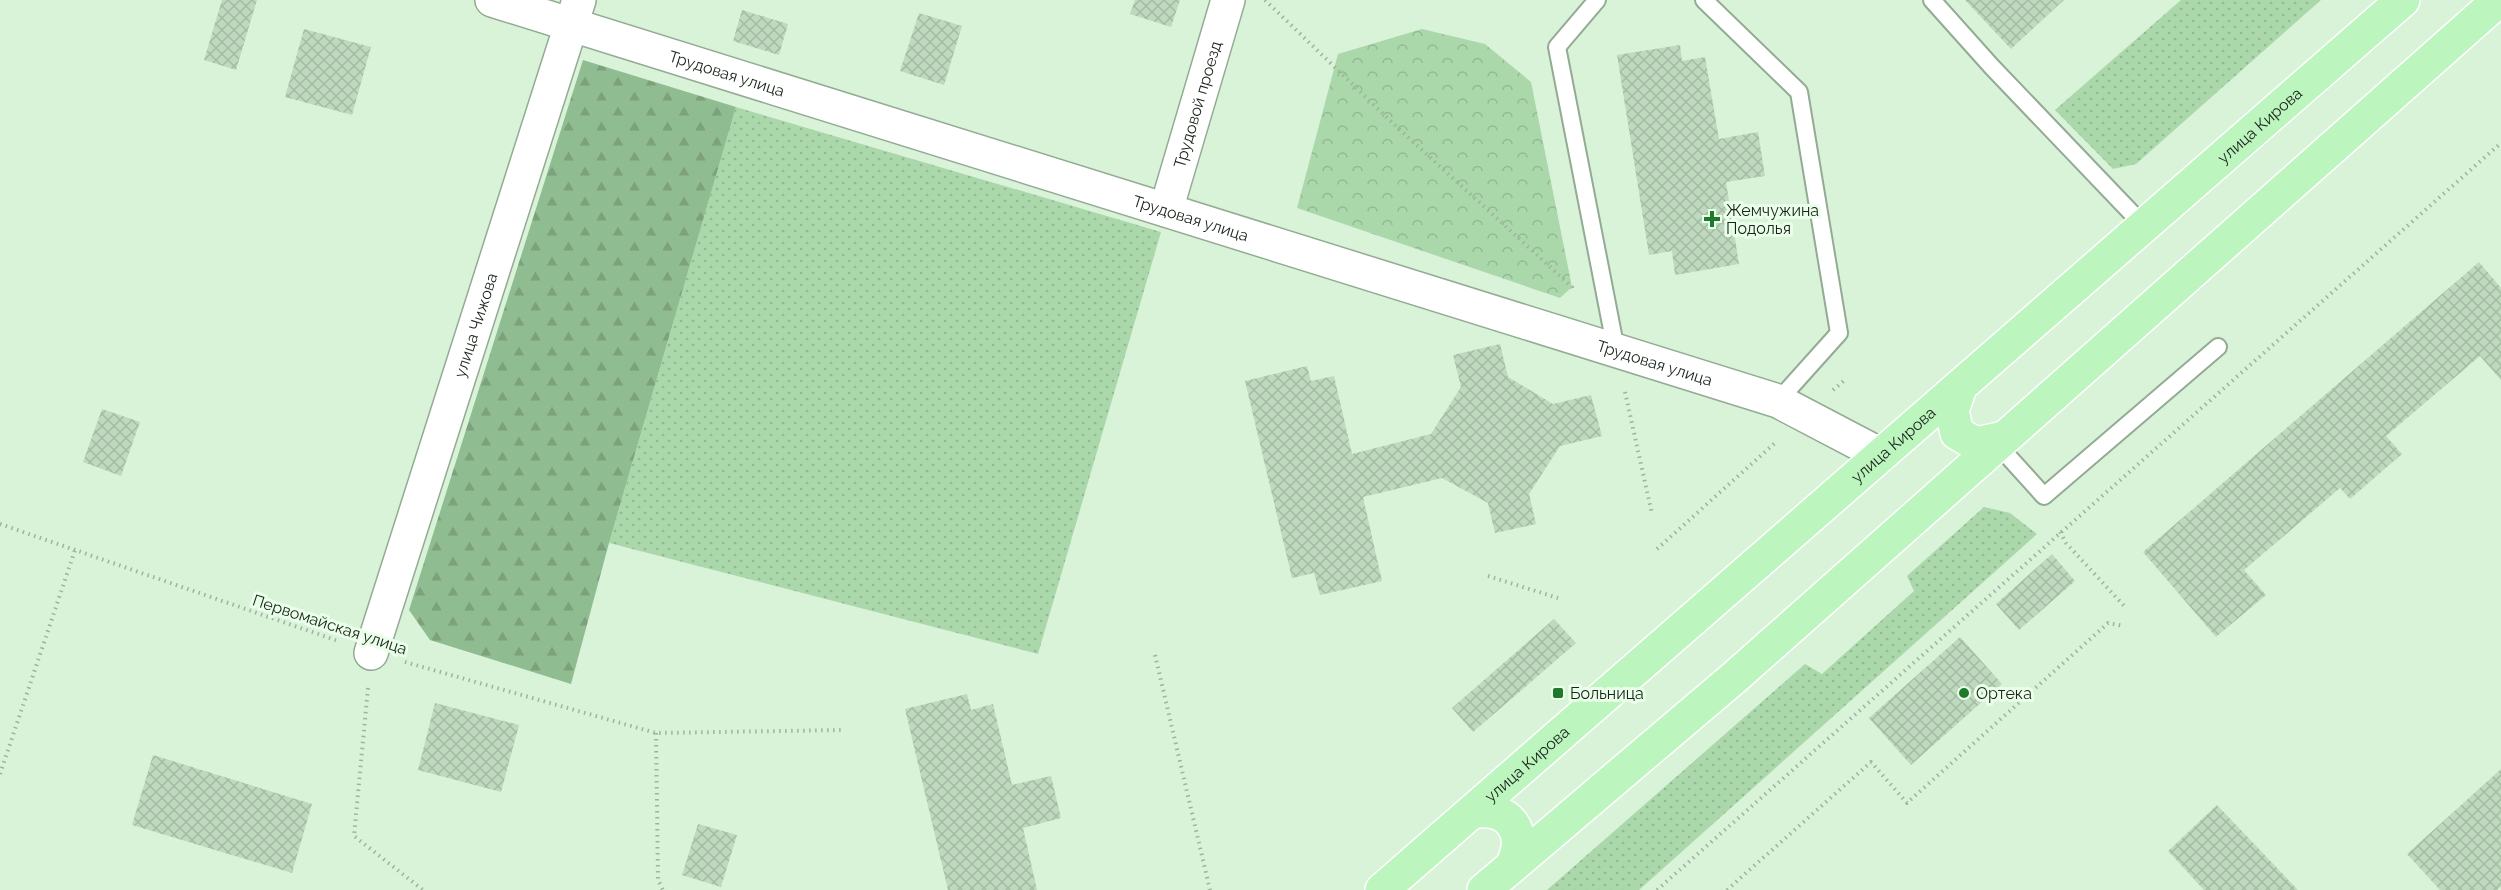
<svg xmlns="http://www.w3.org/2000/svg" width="2501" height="890" font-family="Raleway,sans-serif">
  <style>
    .grass { fill: url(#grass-dots) }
    .forest { fill: url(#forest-firs) }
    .park { fill: url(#park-crowns) }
    .building { fill: url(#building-cross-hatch) }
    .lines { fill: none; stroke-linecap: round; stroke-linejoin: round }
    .service-casing { stroke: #93ab93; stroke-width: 20 }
    .minor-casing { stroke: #93ab93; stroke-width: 36 }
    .primary-casing { stroke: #fff; stroke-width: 36 }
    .path { stroke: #9eb39e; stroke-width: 4; stroke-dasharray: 1.5 4.5; stroke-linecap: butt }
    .service { stroke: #fff; stroke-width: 16 }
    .minor { stroke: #fff; stroke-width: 33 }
    .primary { stroke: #bcf5be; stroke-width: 33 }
    .poi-dot { fill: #1c7a2a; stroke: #eaffea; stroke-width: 2 }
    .labels { text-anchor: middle; stroke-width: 6; stroke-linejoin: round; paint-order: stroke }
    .street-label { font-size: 16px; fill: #1a231a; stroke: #eaffea }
    .poi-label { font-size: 16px; fill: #1a231a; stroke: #eaffea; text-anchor: start }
  </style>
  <defs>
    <pattern id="grass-dots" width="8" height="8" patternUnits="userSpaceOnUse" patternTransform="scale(1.5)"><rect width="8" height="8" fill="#abd8ab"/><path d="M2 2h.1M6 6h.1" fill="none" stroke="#93b993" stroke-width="1.8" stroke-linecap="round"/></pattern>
    <pattern id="forest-firs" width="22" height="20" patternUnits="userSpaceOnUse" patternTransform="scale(1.5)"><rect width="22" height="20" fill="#90bc91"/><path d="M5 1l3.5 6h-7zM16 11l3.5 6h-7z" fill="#7ca17c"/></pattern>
    <pattern id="park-crowns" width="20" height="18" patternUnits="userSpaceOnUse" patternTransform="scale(1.5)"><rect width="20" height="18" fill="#abd8ab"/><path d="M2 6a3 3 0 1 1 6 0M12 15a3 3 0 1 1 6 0" fill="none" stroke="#93b993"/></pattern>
    <pattern id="building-cross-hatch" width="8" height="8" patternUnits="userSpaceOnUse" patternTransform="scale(1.5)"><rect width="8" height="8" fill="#bfd9bf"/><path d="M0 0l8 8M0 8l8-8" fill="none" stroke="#a4baa4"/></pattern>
  </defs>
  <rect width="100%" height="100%" fill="#d9f3d9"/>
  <!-- grass -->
  <path class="grass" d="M2181,0H2321L2136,164L2113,169L2055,110Z
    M736,107L1161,232L1038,654L609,543Z
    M1984,507L2010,513L2037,534L1639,890H1547L1805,664L1822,674L1914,591L1907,576Z"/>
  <!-- forest -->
  <path class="forest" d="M583,60L736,107L609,543L571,684L430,640L409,610Z"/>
  <!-- park -->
  <path class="park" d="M1422,29L1485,44L1531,82L1572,287L1560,298L1297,208L1338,54Z"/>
  <!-- building -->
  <path class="building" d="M222,0H257L236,70L204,60Z
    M1135,0H1180L1171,27L1130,14Z
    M1965,0H2064L2011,49Z
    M742,10L788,24L779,55L733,41Z
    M919,13L962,26L944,85L900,71Z
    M304,29L371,47L352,115L285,97Z
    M1680,45L1682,61L1705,57L1719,139L1758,132L1765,176L1726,182L1739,264L1675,275L1672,251L1649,255L1617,55Z
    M2479,262L2501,288V380L2480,356L2386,436L2402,454L2350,499L2340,488L2244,570L2266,595L2216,637L2143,552Z
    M1500,344L1508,377L1553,404L1591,395L1602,436L1560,446L1529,494L1536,524L1495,533L1488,503L1442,478L1363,497L1382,581L1320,595L1314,573L1292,578L1245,381L1307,366L1311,381L1334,376L1352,454L1431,434L1461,387L1453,355Z
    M102,409L140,422L121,476L83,462Z
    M2052,554L2075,581L2019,630L1996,604Z
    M1554,619L1576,643L1473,732L1452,708Z
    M1960,637L2002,684L1911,765L1869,718Z
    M967,694L971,710L993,704L1012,785L1051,776L1061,818L1023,828L1037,890H948L905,709Z
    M435,703L519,725L501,792L418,770Z
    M153,755L312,804L292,873L132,825Z
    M2501,769V887L2497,890H2440L2407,854Z
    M2217,805L2298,890H2204L2168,851Z
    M698,824L737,835L721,887L682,875Z"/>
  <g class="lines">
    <defs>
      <path id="service" d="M1597,0L1557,47L1616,350
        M1704,0L1799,92L1839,333L1778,401
        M1932,0L1992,67L2144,226
        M1997,444L2044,496L2218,347"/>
      <g id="minor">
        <path id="s1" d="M492,0L1778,401L1881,455"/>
        <path id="s2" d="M1166,210L1228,0"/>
        <path id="s3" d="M371,653L579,0"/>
      </g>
      <g id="primary">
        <path d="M1960,387L1952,411L1957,433L1976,444L2004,438"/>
        <path d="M1472,812C1509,805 1529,832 1512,866"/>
        <path id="s4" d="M1382,890L2403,0"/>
        <path d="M1484,890L1736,676L2499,0"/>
      </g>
    </defs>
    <!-- service casing -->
    <use href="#service" class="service-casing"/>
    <!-- minor casing -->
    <use href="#minor" class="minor-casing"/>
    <!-- primary casing -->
    <use href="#primary" class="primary-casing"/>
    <!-- path -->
    <path class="path" d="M1265,0L1399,129L1572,287L1573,290
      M1833,390L1846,379
      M1625,392L1652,514
      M0,524L338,641
      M2060,532L2066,543L2126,608
      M1657,549L1776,442
      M1488,576L1558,598
      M1155,655L1210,890
      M405,662L656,733L844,730
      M368,688L354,836L423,890
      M656,733L658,880L663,890
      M0,774L75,550
      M1657,890L2501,143
      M1727,890L1871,762L1907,803L2108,623L2124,626"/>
    <!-- service -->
    <use href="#service" class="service"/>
    <!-- minor -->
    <use href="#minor" class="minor"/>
    <!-- primary -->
    <use href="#primary" class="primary"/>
  </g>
  <!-- markers -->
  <g class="poi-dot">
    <path d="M1709 210h6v6h6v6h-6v6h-6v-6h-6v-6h6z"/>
    <rect x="1552" y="687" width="12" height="12" rx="3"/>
    <circle cx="1964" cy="693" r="6"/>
  </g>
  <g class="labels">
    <!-- street labels -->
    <g class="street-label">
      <text dy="6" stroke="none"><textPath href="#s1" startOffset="246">Трудовая улица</textPath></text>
      <text dy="6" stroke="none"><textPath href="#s2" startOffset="110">Трудовой проезд</textPath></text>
      <text dy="6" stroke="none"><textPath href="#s4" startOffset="1164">улица Кирова</textPath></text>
      <text dy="6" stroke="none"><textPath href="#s1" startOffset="732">Трудовая улица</textPath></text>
      <text dy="6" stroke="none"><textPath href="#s3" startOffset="344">улица Чижова</textPath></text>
      <text dy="6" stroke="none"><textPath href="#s1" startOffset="1218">Трудовая улица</textPath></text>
      <text dy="6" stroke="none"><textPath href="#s4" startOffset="678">улица Кирова</textPath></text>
      <text transform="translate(330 624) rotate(18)" y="6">Первомайская улица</text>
      <text dy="6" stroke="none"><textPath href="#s4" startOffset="192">улица Кирова</textPath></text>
    </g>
    <!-- poi labels -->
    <g class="poi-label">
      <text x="1726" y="216">Жемчужина<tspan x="1726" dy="18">Подолья</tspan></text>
      <text x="1570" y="699">Больница</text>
      <text x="1976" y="699">Ортека</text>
    </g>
  </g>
</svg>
